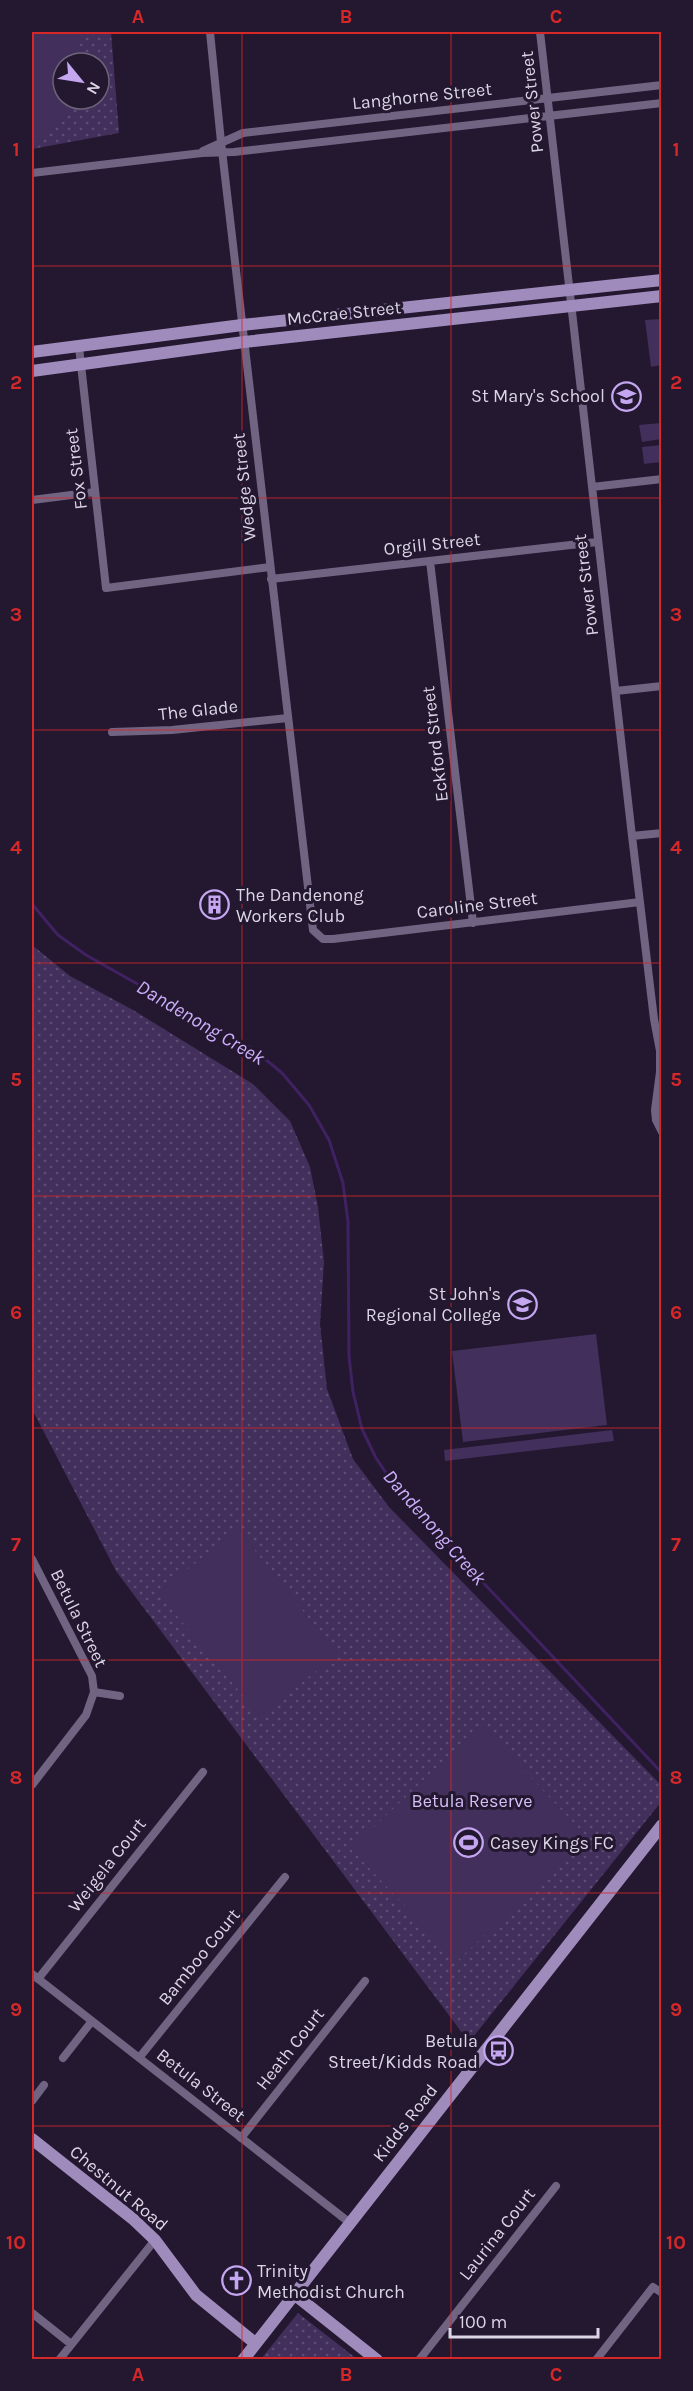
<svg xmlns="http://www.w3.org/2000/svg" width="693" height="2391" font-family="Karla,sans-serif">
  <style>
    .green { fill: url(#green-dots); fill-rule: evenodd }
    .pitch { fill: #422f5b }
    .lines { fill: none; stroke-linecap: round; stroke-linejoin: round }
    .stream { stroke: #402161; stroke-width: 3 }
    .street { stroke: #706482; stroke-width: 8 }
    .secondary { stroke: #a08bbd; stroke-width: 12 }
    .grid { fill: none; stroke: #d62828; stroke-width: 1.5; stroke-opacity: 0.55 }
    .labels { text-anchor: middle; stroke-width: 6; stroke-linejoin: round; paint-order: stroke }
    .street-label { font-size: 18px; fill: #dcd5e6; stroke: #231830 }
    .poi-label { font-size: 18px; fill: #dcd5e6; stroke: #231830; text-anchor: end }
    .park-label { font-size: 18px; fill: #d6bef8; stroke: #231830 }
    .water-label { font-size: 20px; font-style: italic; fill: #ceaefb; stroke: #231830 }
    .neatline { fill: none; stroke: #d62828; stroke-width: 2 }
    .grid-label { font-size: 20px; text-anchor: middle; font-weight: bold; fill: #d62828 }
  </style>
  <defs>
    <pattern id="green-dots" width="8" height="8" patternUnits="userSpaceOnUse" patternTransform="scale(1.5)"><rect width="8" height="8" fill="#422f5b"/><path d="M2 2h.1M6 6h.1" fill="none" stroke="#5d4c73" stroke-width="1.8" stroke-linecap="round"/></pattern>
  </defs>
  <rect width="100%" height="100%" fill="#231830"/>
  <!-- green -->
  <path class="green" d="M32,32H111L119,133L32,149ZM63,63H99V99H63Z
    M32,945L70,976L133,1010L253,1084L290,1121L310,1167L318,1207L324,1262L320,1324L327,1389L353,1459L389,1507L661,1785V1802L469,2042L116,1571L32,1409Z
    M298,2313L357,2359H261Z"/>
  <!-- pitch -->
  <path class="pitch" d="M32,32H73L83,51V63H63V99H77C68,121 52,131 32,141Z
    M661,319V365L651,367L645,320Z
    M661,423V439L642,442L639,425Z
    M661,445V462L644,464L642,447Z
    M596,1334L607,1425L463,1442L452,1351Z
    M612,1430L614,1441L445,1461L444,1450Z
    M238,1529L337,1654L260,1716L158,1593Z
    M481,1725L587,1837L457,1961L351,1849Z"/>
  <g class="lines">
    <!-- stream -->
    <path class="stream" d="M32,904L58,935L86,955L253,1049L282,1073L309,1105L329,1140L343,1183L348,1222L349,1356L353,1392L362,1429L376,1458L400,1494L662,1773"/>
    <!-- street -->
    <path class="street" d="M210,32L221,142L313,930L323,939H333L640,902
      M540,32L632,836L654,1019L660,1051V1072L655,1110L656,1120L662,1132
      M203,151L243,133L662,85
      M32,173L202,153L234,152L662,103
      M79,347L106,588L270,567
      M592,487L662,479
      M32,500L95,492
      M430,561L473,923
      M271,579L597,542
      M616,691L662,686
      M112,732L172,730L288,718
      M632,836L662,833
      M32,1559L92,1676L94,1692L86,1715L32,1785
      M94,1692L120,1696
      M32,1974L350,2223
      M38,1979L203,1772
      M63,2058L92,2021
      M139,2058L285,1877
      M32,2101L44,2085
      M241,2138L365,1981
      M32,2313L71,2344
      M59,2360L155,2240
      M419,2360L556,2186
      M596,2360L653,2287L662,2293"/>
    <!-- secondary -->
    <path class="secondary" d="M32,352L242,325L662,280
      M32,371L244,342L662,296
      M32,2139L133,2219L155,2240L196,2295L255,2343
      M294,2294L377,2360
      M243,2360L662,1825"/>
  </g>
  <!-- grid -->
  <path class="grid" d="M242,32V2360M451,32V2360M32,266H662M32,498H662M32,730H662M32,963H662M32,1196H662M32,1428H662M32,1660H662M32,1893H662M32,2126H662"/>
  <!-- icons -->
  <defs>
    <symbol id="school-ring" viewBox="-11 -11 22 22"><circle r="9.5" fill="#231830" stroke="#c5a6f0" stroke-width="1.5"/><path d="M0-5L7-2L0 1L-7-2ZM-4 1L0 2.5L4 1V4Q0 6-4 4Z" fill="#c5a6f0"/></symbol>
    <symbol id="building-ring" viewBox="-11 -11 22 22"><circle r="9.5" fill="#231830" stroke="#c5a6f0" stroke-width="1.5"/><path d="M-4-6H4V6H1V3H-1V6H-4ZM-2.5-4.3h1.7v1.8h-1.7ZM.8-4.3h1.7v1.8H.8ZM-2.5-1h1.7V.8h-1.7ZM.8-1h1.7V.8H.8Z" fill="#c5a6f0"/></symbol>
    <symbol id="stadium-ring" viewBox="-11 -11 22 22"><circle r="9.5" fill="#231830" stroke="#c5a6f0" stroke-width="1.5"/><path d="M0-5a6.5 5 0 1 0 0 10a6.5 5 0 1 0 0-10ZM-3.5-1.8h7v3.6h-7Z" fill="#c5a6f0"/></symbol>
    <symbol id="bus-ring" viewBox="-11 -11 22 22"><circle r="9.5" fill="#231830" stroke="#c5a6f0" stroke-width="1.5"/><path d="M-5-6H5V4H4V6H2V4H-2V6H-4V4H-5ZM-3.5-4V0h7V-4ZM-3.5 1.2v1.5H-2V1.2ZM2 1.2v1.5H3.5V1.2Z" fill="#c5a6f0"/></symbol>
    <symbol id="church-ring" viewBox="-11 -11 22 22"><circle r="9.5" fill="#231830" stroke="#c5a6f0" stroke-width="1.5"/><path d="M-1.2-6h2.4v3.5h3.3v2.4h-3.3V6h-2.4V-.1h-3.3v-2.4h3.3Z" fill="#c5a6f0"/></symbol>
  </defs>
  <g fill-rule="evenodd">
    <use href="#school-ring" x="610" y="380" width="33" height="33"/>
    <use href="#building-ring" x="198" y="888" width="33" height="33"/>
    <use href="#school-ring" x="506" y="1288" width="33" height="33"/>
    <use href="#stadium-ring" x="452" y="1826" width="33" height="33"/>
    <use href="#bus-ring" x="482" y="2034" width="33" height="33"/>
    <use href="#church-ring" x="220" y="2264" width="33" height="33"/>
  </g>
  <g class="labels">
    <!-- street labels -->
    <g class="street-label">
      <text transform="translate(422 96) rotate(-6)" y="6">Langhorne Street</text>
      <text transform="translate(532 102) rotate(-96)" y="6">Power Street</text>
      <text transform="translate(344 313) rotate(-6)" y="6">McCrae Street</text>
      <text transform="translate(76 469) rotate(-97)" y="6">Fox Street</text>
      <text transform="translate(244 487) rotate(-96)" y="6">Wedge Street</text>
      <text transform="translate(432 544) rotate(-6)" y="6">Orgill Street</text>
      <text transform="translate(586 585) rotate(-97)" y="6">Power Street</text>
      <text transform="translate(198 710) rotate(-6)" y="6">The Glade</text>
      <text transform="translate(435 744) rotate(-97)" y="6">Eckford Street</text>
      <text transform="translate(477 905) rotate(-7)" y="6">Caroline Street</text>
      <text transform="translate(79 1618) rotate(64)" y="6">Betula Street</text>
      <text transform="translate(107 1865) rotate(-52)" y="6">Weigela Court</text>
      <text transform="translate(199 1957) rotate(-51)" y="6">Bamboo Court</text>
      <text transform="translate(290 2049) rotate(-52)" y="6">Heath Court</text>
      <text transform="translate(201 2085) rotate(38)" y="6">Betula Street</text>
      <text transform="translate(405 2123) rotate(-52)" y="6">Kidds Road</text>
      <text transform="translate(119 2188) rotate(40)" y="6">Chestnut Road</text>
      <text transform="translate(497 2234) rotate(-52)" y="6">Laurina Court</text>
    </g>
    <!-- poi labels -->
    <g class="poi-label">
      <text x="605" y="402">St Mary's School</text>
      <text x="236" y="901" text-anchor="start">The Dandenong<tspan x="236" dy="21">Workers Club</tspan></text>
      <text x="501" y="1300">St John's<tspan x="501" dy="21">Regional College</tspan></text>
      <text x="490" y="1849" text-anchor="start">Casey Kings FC</text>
      <text x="478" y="2047">Betula<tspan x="478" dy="21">Street/Kidds Road</tspan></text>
      <text x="257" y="2277" text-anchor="start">Trinity<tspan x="257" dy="21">Methodist Church</tspan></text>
    </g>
    <!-- park labels -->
    <g class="park-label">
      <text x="472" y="1807">Betula Reserve</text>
    </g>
    <!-- water labels -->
    <g class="water-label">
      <text transform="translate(201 1022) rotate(31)" y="7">Dandenong Creek</text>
      <text transform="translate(435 1527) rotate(49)" y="7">Dandenong Creek</text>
    </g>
  </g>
  <!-- border -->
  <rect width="693" height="2391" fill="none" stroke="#231830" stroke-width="66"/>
  <!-- north arrow -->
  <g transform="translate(81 81) rotate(120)"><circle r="28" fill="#231830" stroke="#6d6479" stroke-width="1.5"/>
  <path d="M0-4.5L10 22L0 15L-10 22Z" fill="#c5a6f0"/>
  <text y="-9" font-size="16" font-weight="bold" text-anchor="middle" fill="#dcd5e6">N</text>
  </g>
  <!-- scale -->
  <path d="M450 2328v9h148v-9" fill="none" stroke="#dcd5e6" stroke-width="3"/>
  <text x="459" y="2328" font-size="18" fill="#dcd5e6" stroke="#231830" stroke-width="4.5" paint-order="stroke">100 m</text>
  <rect x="33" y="33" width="627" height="2325" class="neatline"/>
  <g class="grid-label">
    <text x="138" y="23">A</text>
    <text x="346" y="23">B</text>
    <text x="556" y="23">C</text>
    <text x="16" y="156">1</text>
    <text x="676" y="156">1</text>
    <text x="16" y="389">2</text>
    <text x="676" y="389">2</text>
    <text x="16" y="621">3</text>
    <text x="676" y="621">3</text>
    <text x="16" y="854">4</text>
    <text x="676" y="854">4</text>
    <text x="16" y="1086">5</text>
    <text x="676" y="1086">5</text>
    <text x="16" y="1319">6</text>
    <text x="676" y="1319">6</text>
    <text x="16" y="1551">7</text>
    <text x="676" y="1551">7</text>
    <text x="16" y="1784">8</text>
    <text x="676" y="1784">8</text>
    <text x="16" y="2016">9</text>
    <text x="676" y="2016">9</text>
    <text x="16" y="2249">10</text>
    <text x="676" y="2249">10</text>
    <text x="138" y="2381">A</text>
    <text x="346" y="2381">B</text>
    <text x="556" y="2381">C</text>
  </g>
</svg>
